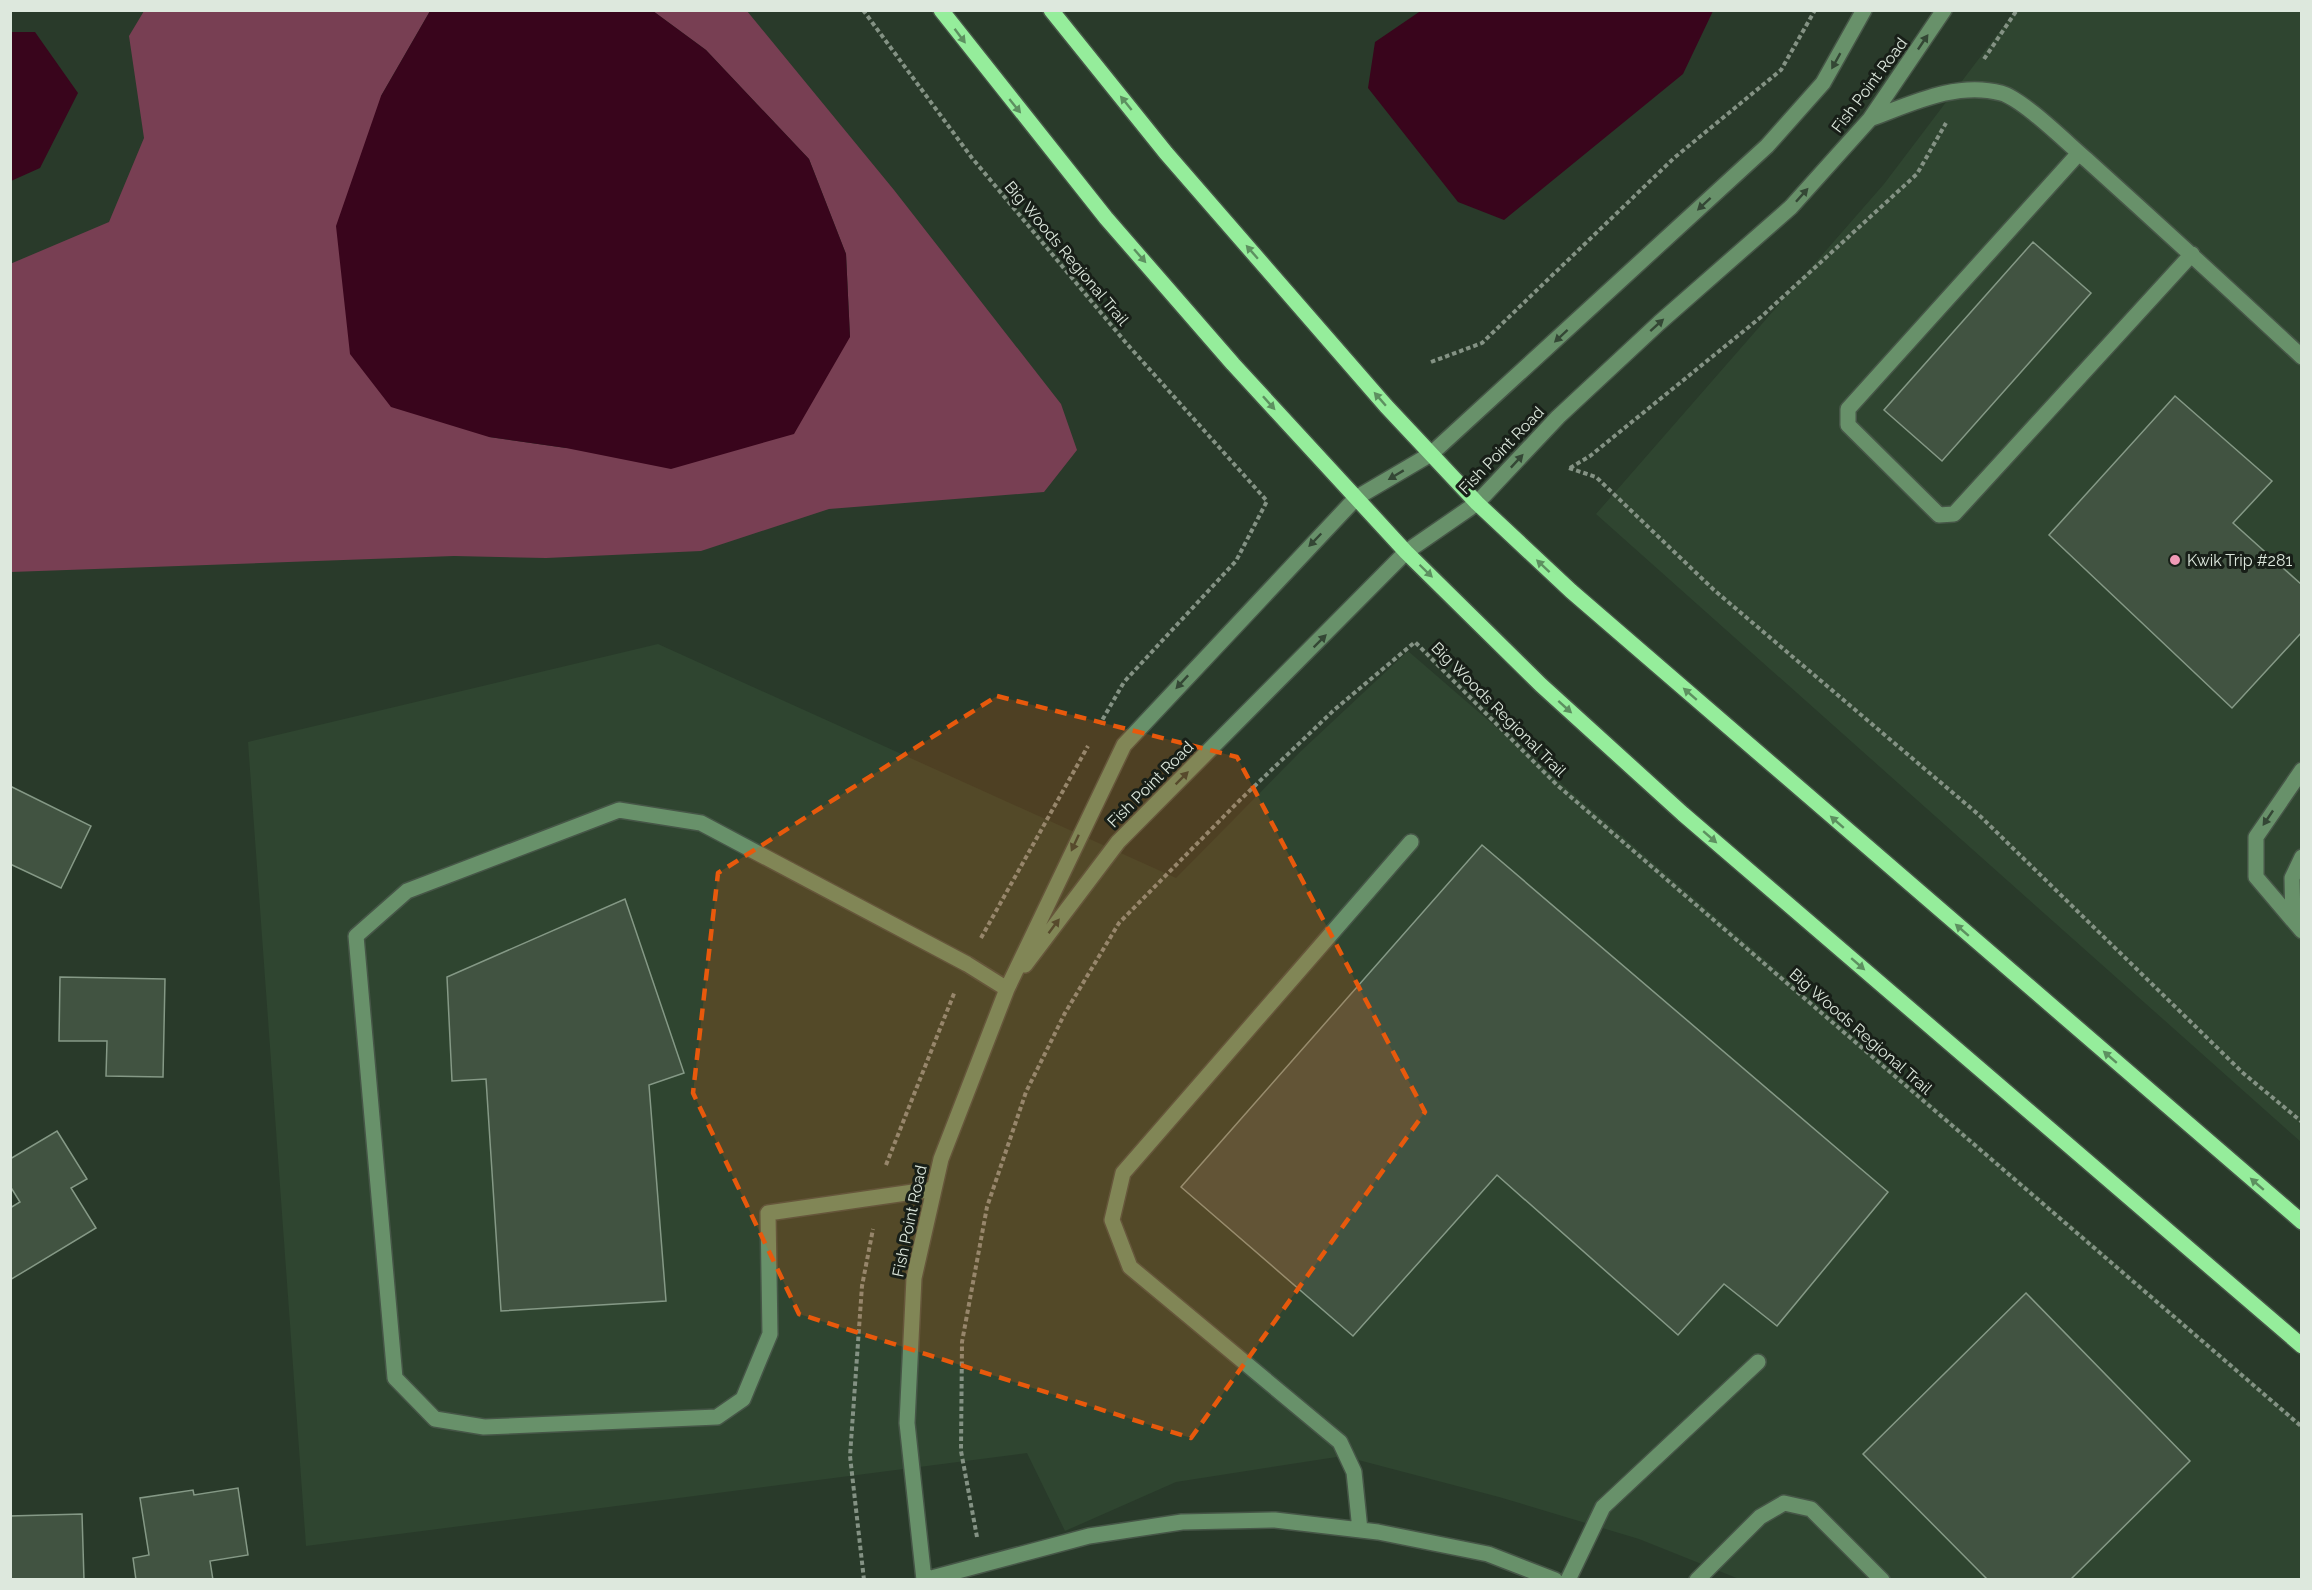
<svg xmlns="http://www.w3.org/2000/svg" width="2312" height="1590" font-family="Raleway,sans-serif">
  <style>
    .built { fill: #2f4530 }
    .green { fill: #783f53 }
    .water { fill: #39051c }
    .building { fill: #415341; stroke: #859986; stroke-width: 1.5 }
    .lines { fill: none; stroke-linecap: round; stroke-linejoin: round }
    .minor-casing { stroke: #465647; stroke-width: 18 }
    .major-casing { stroke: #465647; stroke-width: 18 }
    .path { stroke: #849284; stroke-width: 4; stroke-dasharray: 4.5 3; stroke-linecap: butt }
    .minor { stroke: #68916a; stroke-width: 15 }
    .major { stroke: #95ed9b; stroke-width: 15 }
    .oneway { fill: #5d9060 }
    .oneway2 { fill: #344735 }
    .marked { fill: #e8590c; fill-opacity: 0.2; stroke: #e8590c; stroke-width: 4.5; stroke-dasharray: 12 8; stroke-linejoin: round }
    .poi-dot { fill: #f09ab6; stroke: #181f18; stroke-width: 2 }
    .labels { text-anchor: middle; stroke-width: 6; stroke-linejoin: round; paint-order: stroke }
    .street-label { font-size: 16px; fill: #dde8dd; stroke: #181f18 }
    .poi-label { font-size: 16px; fill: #dde8dd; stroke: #181f18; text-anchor: start }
  </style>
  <rect width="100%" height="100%" fill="#293a2a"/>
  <!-- built -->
  <path class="built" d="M2015,11H2301V1142L1596,514L1884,184Z
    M658,644L1176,878L1300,752L1408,651L2301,1423V1579H1739L1639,1539L1499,1497L1343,1456L1176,1482L1065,1531L1027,1453L306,1546L248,742Z"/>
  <!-- green -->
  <path class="green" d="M144,11H430L381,96L489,437L566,448L850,337L846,254L809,159L706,50L653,11H747L894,190L1061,404L1077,450L1044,492L829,509L701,551L546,558L454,556L11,572L10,264L109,222L144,138L129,36Z"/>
  <!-- water -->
  <path class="water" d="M1422,10H1713V11L1683,74L1504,220L1458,202L1368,88L1375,42Z
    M430,11H653L706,50L809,159L846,254L850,337L794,434L671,469L566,448L489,437L391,407L350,354L336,226L381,96Z
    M11,32H35L78,93L40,168L11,181Z"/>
  <!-- building -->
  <path class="building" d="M2033,242L2091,293L1942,461L1884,410Z
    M2175,396L2272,481L2233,523L2302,585V632L2232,708L2049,535Z
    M10,786L91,826L61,888L10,864Z
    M1482,845L1888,1192L1777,1326L1724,1284L1678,1335L1497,1175L1353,1336L1181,1187Z
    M625,899L684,1073L649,1085L666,1301L501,1311L486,1079L452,1081L447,977Z
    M60,977L165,979L163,1077L106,1076L107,1041H59Z
    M57,1131L87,1179L71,1188L96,1228L10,1280V1208L20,1202L10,1186V1159Z
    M2026,1293L2190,1461L2070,1580H1988L1863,1454Z
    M238,1488L248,1555L210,1561L213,1580H136L133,1558L149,1555L140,1498L193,1490L194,1495Z
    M82,1514L84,1580H10V1516Z"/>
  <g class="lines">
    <defs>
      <path id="minor" d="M1870,119C1911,104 1956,81 2001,93C2023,99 2068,144 2087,160C2159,225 2231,291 2302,357
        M2079,153L1848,409V425L1939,515L1954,514L2192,254
        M2302,770L2256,837V877L2302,931
        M2293,920L2292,878L2302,857
        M1025,965L1118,842L1406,552L1477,503L1558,417L1659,323L1791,207L1870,119L1944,10
        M934,1189L768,1213L770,1334L743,1399L717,1417L484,1427L435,1419L395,1378L356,936L407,891L619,810L701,823L967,964L1007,989
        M1360,1530L1354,1472L1340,1442L1130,1267L1112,1220L1123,1173L1411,842
        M924,1580L907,1423L914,1278L941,1159L1007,989L1124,745L1356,498L1431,454L1767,146L1823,83L1864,10
        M924,1580L1089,1536L1182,1522L1275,1520L1378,1532L1488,1554L1555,1580
        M1568,1580L1603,1507L1758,1362
        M1697,1580L1760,1517L1784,1503L1811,1509L1882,1580"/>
      <path id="major" d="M941,10L1106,218L1233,364L1406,552L1541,685L1683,814L2302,1346
        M1051,10L1166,153L1386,406L1477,503L1571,591L2302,1222"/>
    </defs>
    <!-- minor casing -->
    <use href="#minor" class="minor-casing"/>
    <!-- major casing -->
    <use href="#major" class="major-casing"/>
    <!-- path -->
    <path class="path" d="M863,10L972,158L1127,344L1267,501L1236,561L1124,682L1100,724
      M1984,59L2017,10
      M1431,362L1482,343L1674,158L1781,70L1815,10
      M1569,468L1596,477L1714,590L1979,815L2243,1073L2302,1122
      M1570,468L1590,456L1761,317L1917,174L1946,123
      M981,938L1088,746
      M886,1165L955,991
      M977,1537L961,1451L962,1342L987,1207L1026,1092L1065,1013L1119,923L1240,800L1334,710L1415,642L1557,785L2302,1427
      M864,1580L850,1456L862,1286L873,1229"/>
    <!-- minor -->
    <use href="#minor" class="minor"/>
    <!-- major -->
    <use href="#major" class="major"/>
  </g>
  <!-- one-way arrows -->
  <defs><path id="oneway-solid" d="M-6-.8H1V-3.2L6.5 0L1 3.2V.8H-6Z" transform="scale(1.5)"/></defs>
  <g class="oneway">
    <use href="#oneway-solid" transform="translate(960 36) rotate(53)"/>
    <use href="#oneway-solid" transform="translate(1126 103) rotate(-129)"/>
    <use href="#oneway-solid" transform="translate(1015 106) rotate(51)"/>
    <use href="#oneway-solid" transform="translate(1252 252) rotate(-131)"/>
    <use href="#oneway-solid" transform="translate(1140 256) rotate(49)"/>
    <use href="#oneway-solid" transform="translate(1380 399) rotate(-131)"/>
    <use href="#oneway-solid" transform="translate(1269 403) rotate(48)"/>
    <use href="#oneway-solid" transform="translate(1543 566) rotate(-137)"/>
    <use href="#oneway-solid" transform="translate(1426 571) rotate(44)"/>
    <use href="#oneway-solid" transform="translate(1690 694) rotate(-139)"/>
    <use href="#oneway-solid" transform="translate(1565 707) rotate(42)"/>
    <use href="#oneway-solid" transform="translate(1837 822) rotate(-139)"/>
    <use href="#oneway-solid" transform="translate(1710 837) rotate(41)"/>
    <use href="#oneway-solid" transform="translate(1962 930) rotate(-139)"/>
    <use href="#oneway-solid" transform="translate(1858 964) rotate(41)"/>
    <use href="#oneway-solid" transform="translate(2110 1057) rotate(-139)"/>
    <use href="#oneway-solid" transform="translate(2257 1184) rotate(-139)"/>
  </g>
  <g class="oneway2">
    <use href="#oneway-solid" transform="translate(1923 42) rotate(-56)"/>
    <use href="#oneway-solid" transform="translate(1836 61) rotate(119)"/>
    <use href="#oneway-solid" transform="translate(1802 195) rotate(-48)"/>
    <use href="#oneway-solid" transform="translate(1704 204) rotate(137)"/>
    <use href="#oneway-solid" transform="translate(1657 325) rotate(-42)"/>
    <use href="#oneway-solid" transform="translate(1561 336) rotate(137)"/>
    <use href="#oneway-solid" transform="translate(1517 461) rotate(-47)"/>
    <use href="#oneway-solid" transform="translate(1396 475) rotate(149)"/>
    <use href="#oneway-solid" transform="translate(1315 540) rotate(134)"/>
    <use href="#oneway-solid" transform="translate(1320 641) rotate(-45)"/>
    <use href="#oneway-solid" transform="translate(1182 682) rotate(133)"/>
    <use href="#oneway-solid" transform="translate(1182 778) rotate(-45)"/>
    <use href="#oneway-solid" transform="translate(2268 818) rotate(124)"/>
    <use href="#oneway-solid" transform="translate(1075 843) rotate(115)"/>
    <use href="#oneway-solid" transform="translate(1054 926) rotate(-53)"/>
  </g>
  <!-- marked area -->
  <path class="marked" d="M997,696L1237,757L1425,1112L1191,1438L799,1314L693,1093L718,873Z"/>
  <!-- markers -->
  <circle class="poi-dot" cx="2175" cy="560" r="6"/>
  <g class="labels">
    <!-- street labels -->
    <g class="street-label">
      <text transform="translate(1869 85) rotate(-53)" y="6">Fish Point Road</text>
      <text transform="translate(1067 253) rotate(50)" y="6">Big Woods Regional Trail</text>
      <text transform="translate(1501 450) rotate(-46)" y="6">Fish Point Road</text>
      <text transform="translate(1499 709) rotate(45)" y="6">Big Woods Regional Trail</text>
      <text transform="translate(1150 784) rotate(-45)" y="6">Fish Point Road</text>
      <text transform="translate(1861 1031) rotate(41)" y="6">Big Woods Regional Trail</text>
      <text transform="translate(909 1221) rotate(-78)" y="6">Fish Point Road</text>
    </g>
    <!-- poi labels -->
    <g class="poi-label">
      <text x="2187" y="566">Kwik Trip #281</text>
    </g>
  </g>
  <!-- border -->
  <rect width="2312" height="1590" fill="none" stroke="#dde8dd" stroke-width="24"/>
</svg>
